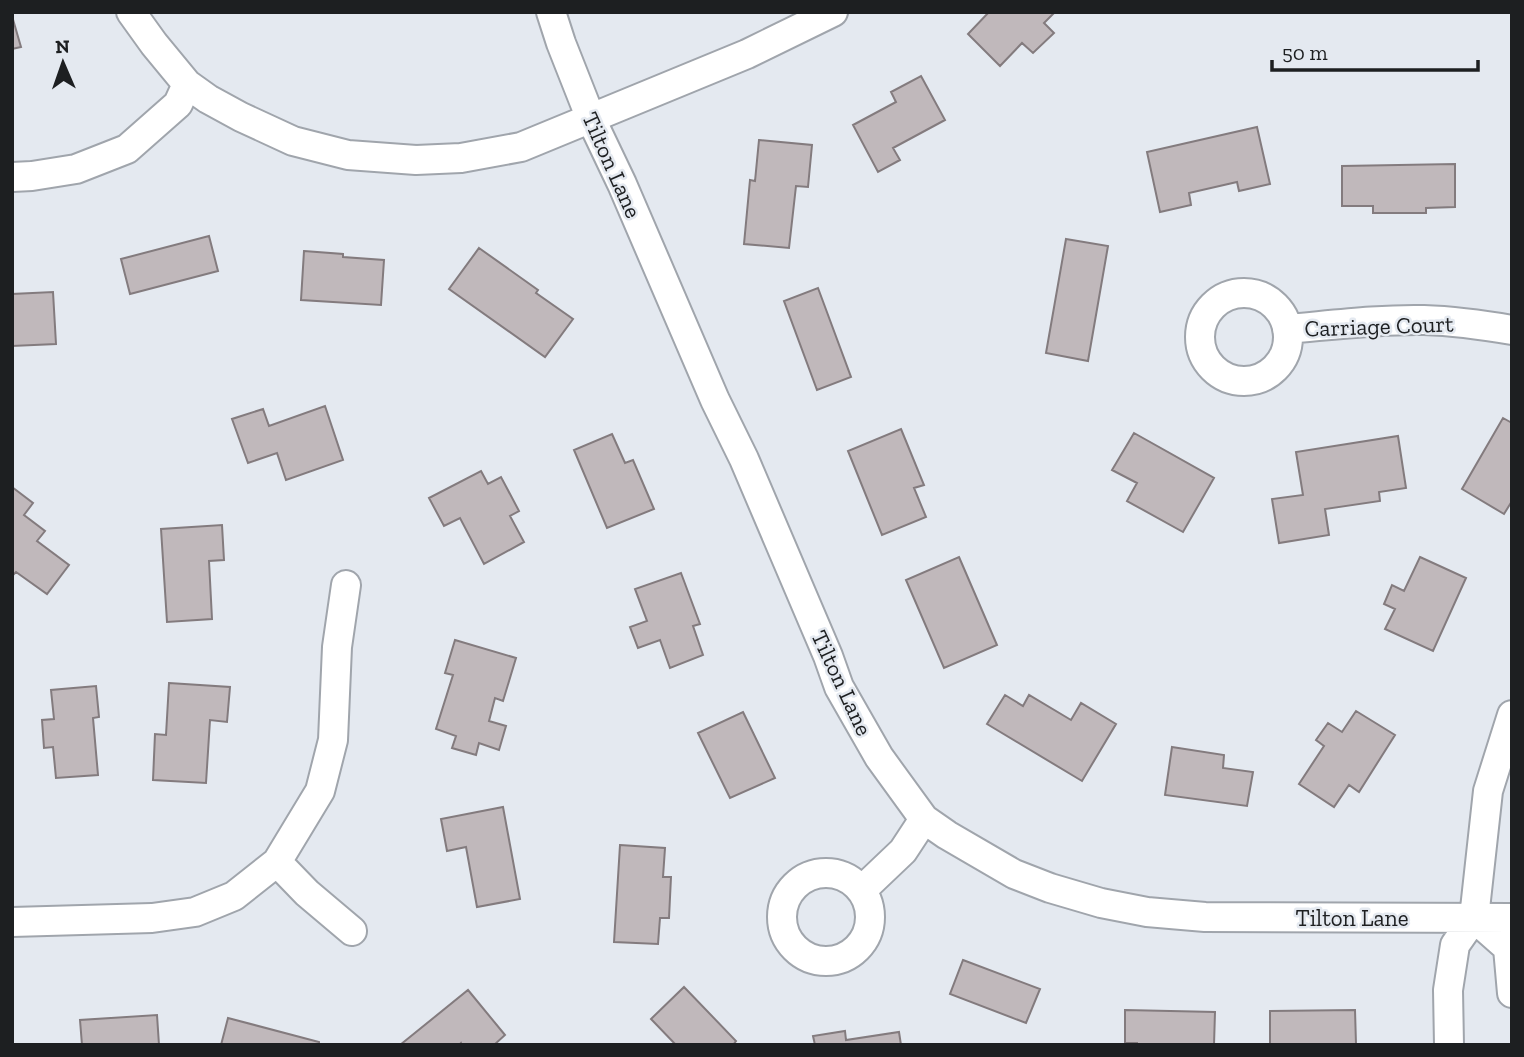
<svg xmlns="http://www.w3.org/2000/svg" width="1524" height="1057" font-family="'Zilla Slab',serif">
  <style>
    .building { fill: #c0b8bb; stroke: #837b7e; stroke-width: 2 }
    .lines { fill: none; stroke-linecap: round; stroke-linejoin: round }
    .minor-casing { stroke: #a0a5ac; stroke-width: 32 }
    .minor { stroke: #fff; stroke-width: 28 }
    .labels { text-anchor: middle; stroke-width: 5; stroke-linejoin: round; paint-order: stroke }
    .street-label { font-size: 23px; fill: #1d1f21; stroke: #e4e9f0 }
  </style>
  <rect width="100%" height="100%" fill="#e4e9f0"/>
  <!-- building -->
  <path class="building" d="M989,12H1055L1044,23L1054,33L1033,53L1022,43L1000,66L968,34Z
    M12,16L21,47L12,49Z
    M921,76L945,120L893,148L900,160L878,172L853,125L896,102L891,92Z
    M1257,127L1270,184L1239,191L1237,182L1189,193L1191,205L1160,212L1147,152Z
    M759,140L812,145L808,187L796,186L789,248L744,244L750,180L755,181Z
    M1455,164V207L1426,208V213H1373V206H1342V166Z
    M209,236L218,271L130,294L121,259Z
    M1066,239L1108,246L1088,361L1046,353Z
    M479,248L538,290L536,293L573,319L545,357L449,289Z
    M304,251L343,254V257L384,260L381,305L301,300Z
    M818,288L851,377L817,390L784,301Z
    M53,292L56,344L12,346V294Z
    M325,406L343,460L286,480L277,453L248,463L232,419L263,409L269,426Z
    M1503,418L1512,423V501L1504,514L1462,489Z
    M901,429L924,485L914,488L926,517L882,535L848,451Z
    M1134,433L1214,478L1183,532L1127,501L1137,483L1112,470Z
    M612,434L625,463L633,460L654,509L607,528L574,450Z
    M1398,436L1406,488L1379,492L1380,501L1325,509L1329,535L1279,543L1272,499L1303,495L1296,452Z
    M481,471L488,484L501,477L519,511L510,516L524,542L484,564L460,518L444,526L429,498Z
    M12,487L33,503L24,515L45,531L37,541L69,565L47,594L16,572L12,576Z
    M222,525L224,560L209,561L212,619L167,622L161,529Z
    M959,557L997,645L944,668L906,580Z
    M1420,557L1466,578L1433,651L1385,629L1395,609L1384,604L1392,585L1404,591Z
    M681,573L700,624L693,626L703,655L670,668L660,640L638,648L630,627L647,621L635,589Z
    M455,640L516,658L503,701L495,698L489,721L506,726L499,750L479,743L476,755L452,748L456,736L436,729L453,675L445,673Z
    M169,683L230,687L227,722L210,720L206,783L153,780L155,734L166,735Z
    M96,686L99,717L93,718L98,775L56,778L53,747L44,748L42,720L54,719L51,690Z
    M1005,695L1023,706L1029,695L1071,720L1081,703L1116,724L1082,781L987,724Z
    M1356,711L1395,735L1359,792L1349,785L1334,807L1299,784L1324,746L1316,740L1328,723L1342,732Z
    M743,712L775,778L730,798L698,733Z
    M1172,747L1224,755L1223,768L1253,772L1247,806L1165,795Z
    M503,807L520,899L477,907L466,847L447,851L441,819Z
    M620,845L665,848L663,877H671L669,918H660L658,944L614,942Z
    M963,960L1040,989L1026,1023L950,994Z
    M684,987L736,1041L733,1045H676L651,1019Z
    M468,990L505,1035L494,1045H462L461,1043L459,1045H400Z
    M1125,1010L1215,1012L1214,1045H1137V1043H1125Z
    M1355,1010L1356,1044L1270,1045V1011Z
    M157,1015L159,1045H82L80,1020Z
    M228,1018L319,1042V1045H221Z
    M845,1031L846,1040L899,1032L901,1045H815L813,1036Z"/>
  <g class="lines">
    <defs>
      <path id="minor" d="M131,12L154,44L187,84L208,99L241,117L293,141L348,155L416,160L461,158L521,147L747,54L833,12
        M551,12L561,43L591,119L622,184L715,400L744,459L828,656L839,687L879,757L924,819L947,835L1014,874L1050,888L1101,903L1147,912L1205,917L1512,918
        M12,177L32,176L76,169L127,149L178,104L187,84
        M1200 337a44 44 0 1 1 88 0a44 44 0 1 1-88 0Z
        M1287,329C1333,325 1379,319 1424,320C1454,321 1483,325 1512,330
        M277,862L307,893L352,931
        M782 917a44 44 0 1 1 88 0a44 44 0 1 1-88 0Z
        M862,890L903,851L924,819
        M1474,918L1508,948L1512,993
        M12,922L152,918L195,912L234,896L277,862L320,791L333,740L337,647L346,585
        M1449,1045L1448,990L1455,945L1474,918L1488,791L1512,715"/>
    </defs>
    <!-- minor casing -->
    <use href="#minor" class="minor-casing"/>
    <!-- minor -->
    <use href="#minor" class="minor"/>
  </g>
  <g class="labels">
    <!-- street labels -->
    <g class="street-label">
      <text transform="translate(612 165) rotate(66)" y="8">Tilton Lane</text>
      <text transform="translate(1379 326) rotate(-2)" y="8">Carriage Court</text>
      <text transform="translate(842 683) rotate(65)" y="8">Tilton Lane</text>
      <text x="1352" y="926">Tilton Lane</text>
    </g>
  </g>
  <!-- border -->
  <rect width="1524" height="1057" fill="none" stroke="#1d1f21" stroke-width="28"/>
  <!-- north arrow -->
  <g transform="translate(63 63) rotate(358)" stroke="#e4e9f0" stroke-width="5" paint-order="stroke">
  <path d="M0-5L12 26L0 18L-12 26Z" fill="#1d1f21"/>
  <text y="-10" font-size="19" font-weight="bold" text-anchor="middle" fill="#1d1f21">N</text>
  </g>
  <!-- scale -->
  <path d="M1272 60v10h206v-10" fill="none" stroke="#1d1f21" stroke-width="3.5"/>
  <text x="1282" y="60" font-size="21" fill="#1d1f21" stroke="#e4e9f0" stroke-width="5" paint-order="stroke">50 m</text>
</svg>
